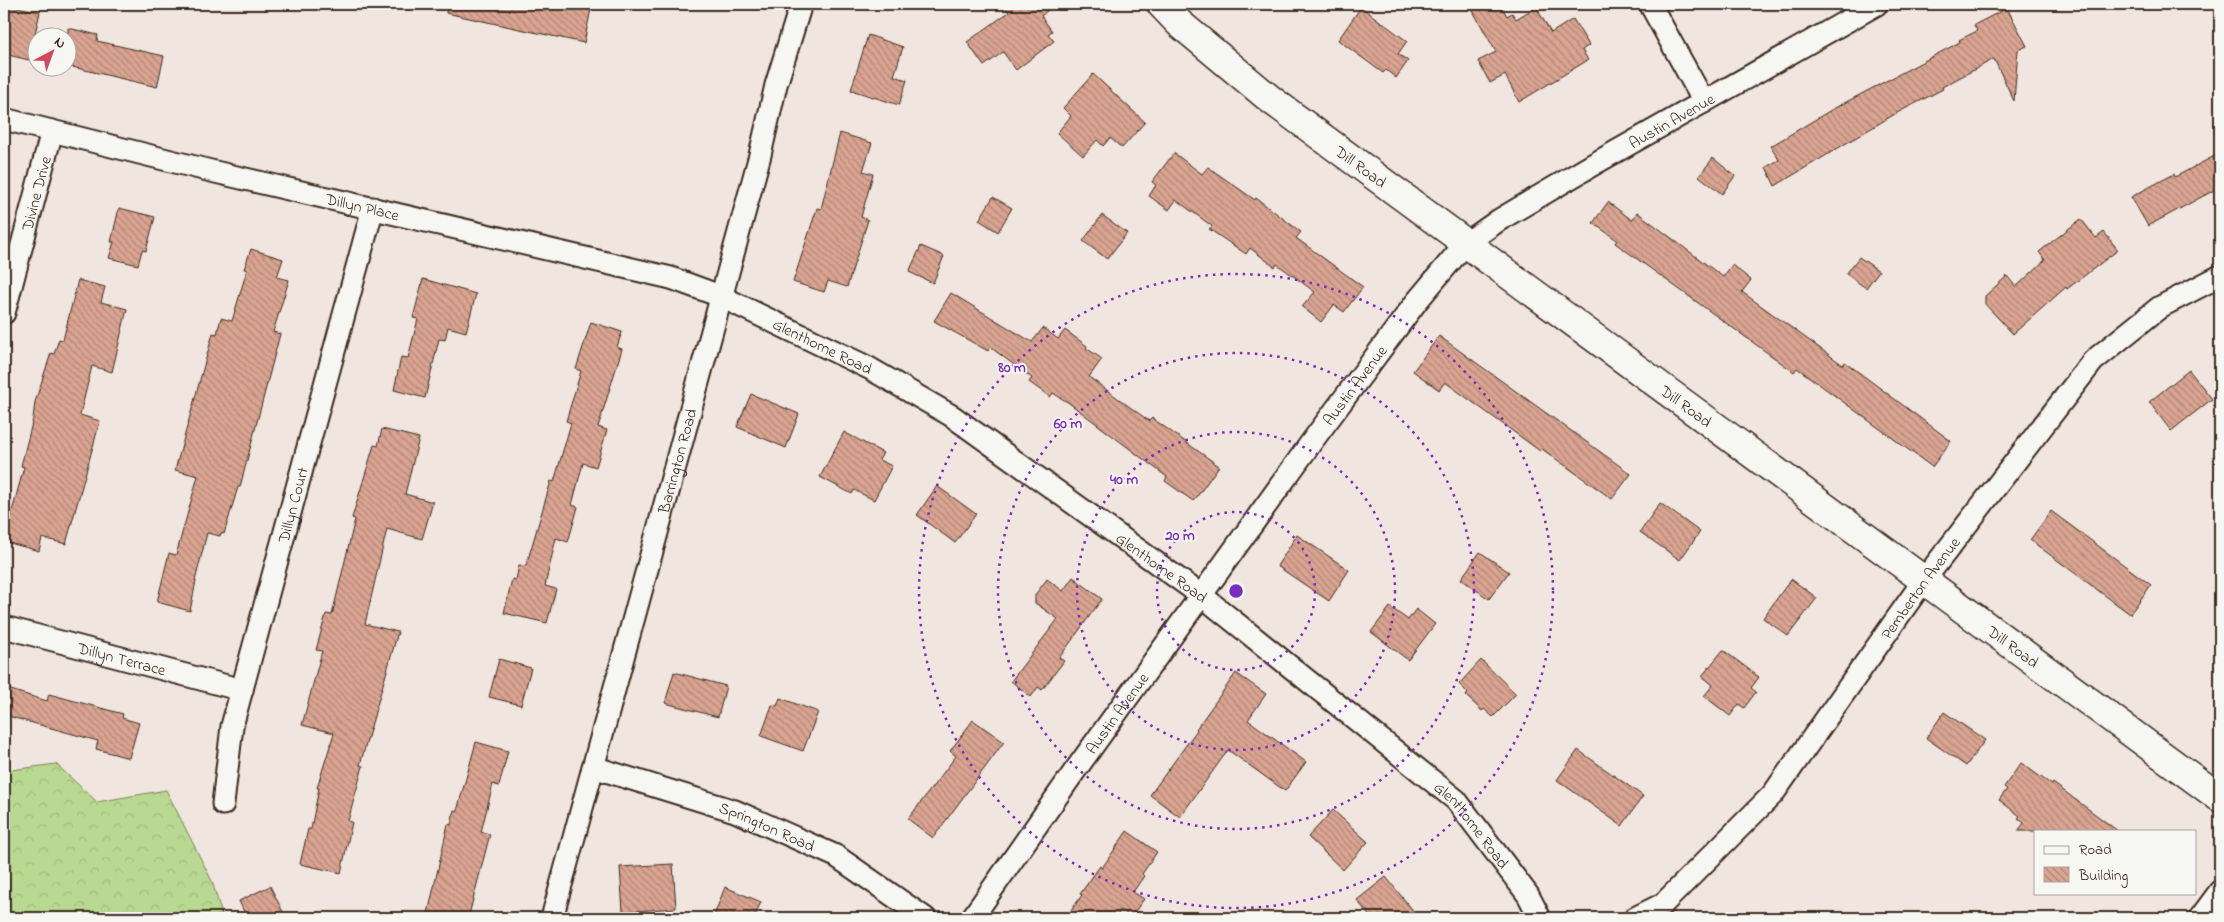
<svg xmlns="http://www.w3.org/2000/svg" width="2224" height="922" font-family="'Indie Flower',sans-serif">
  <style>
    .forest { fill: url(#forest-crowns); stroke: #7a8258 }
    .building { fill: url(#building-back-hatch); stroke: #3b2a1e }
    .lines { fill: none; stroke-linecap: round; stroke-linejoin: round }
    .street-casing { stroke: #3b2a1e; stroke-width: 25 }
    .secondary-casing { stroke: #3b2a1e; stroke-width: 31 }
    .street { stroke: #f6f6f2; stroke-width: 21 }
    .secondary { stroke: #f6f6f2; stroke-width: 28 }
    .ring { fill: none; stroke: #7b2cbf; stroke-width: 2.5; stroke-dasharray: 2.5 5 }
    .labels { text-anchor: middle; stroke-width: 4; stroke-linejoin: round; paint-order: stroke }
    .street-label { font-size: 16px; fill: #3b2a1e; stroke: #f6f6f2 }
    .centre { fill: #7b2cbf; stroke: #f6f6f2; stroke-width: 2.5 }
    .ring-label { font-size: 15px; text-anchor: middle; font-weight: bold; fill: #7b2cbf; stroke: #f6f6f2; stroke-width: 4; stroke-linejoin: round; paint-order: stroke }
  </style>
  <defs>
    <pattern id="forest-crowns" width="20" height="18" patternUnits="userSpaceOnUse" patternTransform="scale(1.25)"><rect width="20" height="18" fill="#b9d992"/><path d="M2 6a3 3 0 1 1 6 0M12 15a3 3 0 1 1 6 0" fill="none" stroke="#a0ba7d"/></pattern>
    <pattern id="building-back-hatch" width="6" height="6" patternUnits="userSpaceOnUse" patternTransform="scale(1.25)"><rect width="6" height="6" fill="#daa491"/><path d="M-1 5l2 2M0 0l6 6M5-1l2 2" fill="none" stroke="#b28676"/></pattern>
  </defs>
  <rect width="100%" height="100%" fill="#f0e6df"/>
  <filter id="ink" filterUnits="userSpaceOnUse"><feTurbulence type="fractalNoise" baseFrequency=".02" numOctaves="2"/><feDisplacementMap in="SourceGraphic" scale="10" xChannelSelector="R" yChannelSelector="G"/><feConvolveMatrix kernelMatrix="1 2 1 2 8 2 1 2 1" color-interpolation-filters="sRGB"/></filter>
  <g filter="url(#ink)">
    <!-- forest -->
    <path class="forest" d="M56,764L97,802L166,790L212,881L223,918H4V771Z"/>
    <!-- building -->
    <path class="building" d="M4,4L40,12L29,60L4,54Z
      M447,4H592L584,43L446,13Z
      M1003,4H1055L1041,16L1052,31L1048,34L1054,41L1016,70L1003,52L984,66L967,42L1009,12Z
      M1469,4H1500L1507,16L1512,13L1516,19L1536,7L1551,33L1573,19L1589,45L1582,50L1588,60L1519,102L1505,75L1490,83L1478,61L1496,52Z
      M1361,7L1407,41L1398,54L1408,61L1396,78L1386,70L1383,73L1338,40Z
      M2007,8L2027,46L2018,50L2014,101L1994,59L1942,87L1943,89L1895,114L1775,186L1766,167L1779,160L1771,146L1831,110L1960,42L1959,40L1977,31L1974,25Z
      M68,28L98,35L97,41L164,56L157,87L68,66Z
      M868,35L903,47L894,76L907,80L899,105L851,90Z
      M1093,74L1145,122L1122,148L1110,138L1103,146L1097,140L1083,156L1057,133L1071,116L1063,108Z
      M840,133L872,143L863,171L873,174L861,217L868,220L847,287L828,281L824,292L793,282L817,208L821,209Z
      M1174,153L1202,174L1208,167L1255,200L1256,198L1301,232L1296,238L1363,287L1344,312L1334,305L1321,322L1302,307L1315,292L1277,264L1275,267L1250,248L1246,254L1209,229L1212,226L1176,200L1169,210L1149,196L1156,185L1152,182Z
      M2220,153V187L2148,226L2131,197L2174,174L2175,177Z
      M1713,158L1735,176L1722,194L1699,176Z
      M993,197L1012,208L998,232L979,220Z
      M1608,202L1632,220L1637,212L1723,277L1732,265L1751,280L1742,292L1843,365L1845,362L1951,441L1932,467L1797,368L1794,372L1615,243L1617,240L1593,223Z
      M119,208L155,217L146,251L142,250L138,265L109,258L114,242H111Z
      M1102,215L1127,233L1107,259L1083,241Z
      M2081,219L2096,238L2104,232L2118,250L2067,289L2066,287L2013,334L1985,304V296L2007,276L2016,287L2045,260L2039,252Z
      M921,246L944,256L933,283L909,272Z
      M251,249L283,259L277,277L289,280L273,332L280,334L240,487H238L224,534L221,533L220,536L207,533L195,581H196L190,611L157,602L169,553L176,555L198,476L175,470L213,333L217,334L221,318L232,321L247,270L244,269Z
      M1859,257L1879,271L1866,288L1846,274Z
      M423,279L476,294L466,332L448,327L445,340L439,339L425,398L394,390L401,357L408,358L418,319L413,318Z
      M78,280L105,287L101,302L127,309L112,372L92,366L80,415L100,421L66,544L42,538L39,551L6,542L9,531L7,530L24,467L21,466L33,419L35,402L51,353L54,354L59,339L63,340Z
      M951,293L1032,342L1043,328L1058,339L1065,330L1087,346L1086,348L1102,359L1089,377L1149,421L1152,418L1219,466L1196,498L1193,501L1165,481L1167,477L1069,403L1053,393L1050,397L1029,382L1032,378L990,347L988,351L934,321Z
      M591,322L622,332L617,347L622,349L598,427L607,430L596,467L583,463L572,505L578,507L568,542L556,538L545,586L556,589L547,623L504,613L512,579L516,580L519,565L526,566L551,481L554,482L571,423L566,421L581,371L576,369Z
      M1439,336L1631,474L1612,499L1542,449L1540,451L1445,382L1439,390L1413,371Z
      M2189,370L2212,399L2171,431L2149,402Z
      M751,394L799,414L786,448L737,427Z
      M382,429L419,438L405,494L433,502L422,539L387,529L365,624L398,632L360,765L363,766L348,821L352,822L341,873L300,864L308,829H311L319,788H317L334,733L302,725L322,651L316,650L326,614L332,615L355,519L352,518L374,445L378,446Z
      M844,432L883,453L879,460L892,466L874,500L854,490L852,494L820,477Z
      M937,486L976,514L955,543L917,515Z
      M1660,503L1700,532L1680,560L1640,532Z
      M2051,511L2151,585L2130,614L2030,540Z
      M1297,535L1349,570L1329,601L1277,566Z
      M1480,552L1509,572L1489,599L1461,579Z
      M1073,577L1102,599L1059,658L1064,661L1042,690L1038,687L1031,697L1011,681L1058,619L1035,603V595L1047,579L1063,591Z
      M1791,579L1817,598L1788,636L1763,618Z
      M1390,607L1408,620L1416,609L1435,624L1408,660L1371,632Z
      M1723,650L1759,677L1751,688L1756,692L1744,708L1739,704L1730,716L1704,696L1713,685L1702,676Z
      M499,659L531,668L521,705L489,697Z
      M1481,660L1516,694L1493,717L1484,709L1482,711L1466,696L1468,693L1459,684Z
      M674,672L726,686L718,717L665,703Z
      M1236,673L1266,694L1248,720L1306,762L1285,791L1228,750L1180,817L1150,795L1197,730L1196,729Z
      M4,688L47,701L49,694L123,714L122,718L139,723L129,758L96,749L98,741L4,715Z
      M780,698L818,712L803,751L761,736L772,705L777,706Z
      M1944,712L1985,740L1966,766L1926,738Z
      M973,720L1004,742L933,838L908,819L956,756L950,751Z
      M476,742L508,751L499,786L493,784L481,832L490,834L469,915L462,914L461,918H427L448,824L451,825L454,810L457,811Z
      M1578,750L1643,796L1622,826L1557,780Z
      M2021,763L2052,785L2053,783L2118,831H2018L2024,823L2018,818L2020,816L1999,800L2007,789L2004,787Z
      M1333,810L1368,842L1343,870L1308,837Z
      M1127,831L1157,852L1142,874L1144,876L1133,892L1144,899L1131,917L1121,910L1115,918H1066L1082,895L1080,894L1100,866L1102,868Z
      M673,864L676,908L623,912L620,867Z
      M1386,877L1419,918H1371L1357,900Z
      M270,886L286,918H247L239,901Z
      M725,887L761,902L754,918H713Z"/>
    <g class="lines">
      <defs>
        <g id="street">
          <path d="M1650,4L1704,102"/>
          <path id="s1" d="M4,119L211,171L671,278L720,296L869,368L952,416L1201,595L1456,800L1528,895L1540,918"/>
          <path id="s2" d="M4,313L52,131"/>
          <path id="s3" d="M4,627L242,690"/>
          <path id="s4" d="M593,767L735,811L836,856L925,918"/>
          <path id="s5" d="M223,804L232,726L373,208"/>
          <path id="s6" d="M552,918L760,155L776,85L801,4"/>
          <path id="s7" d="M972,918L1074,772L1313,440L1417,301L1465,244L1499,220L1594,164L1877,4"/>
          <path id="s8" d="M1635,918L1663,904L1773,794L1924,580L2093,361L2160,307L2220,276"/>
          <path d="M2200,918L2220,891"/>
        </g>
        <g id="secondary">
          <path id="s9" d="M1161,4L1179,23L1270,99L2220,798"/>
        </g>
      </defs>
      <!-- street casing -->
      <use href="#street" class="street-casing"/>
      <!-- secondary casing -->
      <use href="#secondary" class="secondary-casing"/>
      <!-- street -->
      <use href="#street" class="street"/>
      <!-- secondary -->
      <use href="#secondary" class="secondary"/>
    </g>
  </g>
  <!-- distance rings -->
  <g class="ring">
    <circle cx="1236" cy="591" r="79"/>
    <circle cx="1236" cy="591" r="159"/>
    <circle cx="1236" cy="591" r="238"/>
    <circle cx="1236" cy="591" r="317"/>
  </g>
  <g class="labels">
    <!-- street labels -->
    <g class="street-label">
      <text dy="6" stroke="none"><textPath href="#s7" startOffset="1076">Austin Avenue</textPath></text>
      <text dy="6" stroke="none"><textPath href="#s9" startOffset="258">Dill Road</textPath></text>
      <text dy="6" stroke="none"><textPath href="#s2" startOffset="124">Divine Drive</textPath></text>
      <text dy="6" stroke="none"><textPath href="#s1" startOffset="369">Dillyn Place</textPath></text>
      <text dy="6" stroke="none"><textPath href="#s1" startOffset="852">Glenthorne Road</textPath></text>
      <text dy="6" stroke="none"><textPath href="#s7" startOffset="656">Austin Avenue</textPath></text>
      <text dy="6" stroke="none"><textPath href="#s9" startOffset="662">Dill Road</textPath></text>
      <text dy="6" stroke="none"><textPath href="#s6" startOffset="474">Barrington Road</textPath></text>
      <text dy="6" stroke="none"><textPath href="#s5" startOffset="308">Dillyn Court</textPath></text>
      <text dy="6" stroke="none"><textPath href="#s1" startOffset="1258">Glenthorne Road</textPath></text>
      <text dy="6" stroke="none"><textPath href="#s8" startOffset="440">Pemberton Avenue</textPath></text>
      <text dy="6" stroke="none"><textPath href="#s9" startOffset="1068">Dill Road</textPath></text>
      <text dy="6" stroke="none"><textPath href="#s3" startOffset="122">Dillyn Terrace</textPath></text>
      <text dy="6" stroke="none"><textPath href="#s7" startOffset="251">Austin Avenue</textPath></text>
      <text dy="6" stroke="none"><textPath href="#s1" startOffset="1662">Glenthorne Road</textPath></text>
      <text dy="6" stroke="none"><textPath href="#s4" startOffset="184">Springton Road</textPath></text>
    </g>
  </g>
  <circle cx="1236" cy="591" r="8" class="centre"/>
  <g class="ring-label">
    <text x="1012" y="372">80 m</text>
    <text x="1068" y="428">60 m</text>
    <text x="1124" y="484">40 m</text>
    <text x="1180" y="540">20 m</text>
  </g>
  <!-- margin -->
  <rect width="2224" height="922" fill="none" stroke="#f6f6f2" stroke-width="20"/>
  <rect x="10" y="10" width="2204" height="902" fill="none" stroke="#3b2a1e" stroke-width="2" filter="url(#ink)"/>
  <!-- legend -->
  <rect x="2034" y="830" width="162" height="65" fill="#f6f6f2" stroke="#aba49d"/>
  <rect x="2044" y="846" width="25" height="8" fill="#f6f6f2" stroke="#aba49d"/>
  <text x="2079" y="854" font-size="15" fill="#3b2a1e">Road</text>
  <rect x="2044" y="867" width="25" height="15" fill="url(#building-back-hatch)" stroke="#aba49d"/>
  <text x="2079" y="880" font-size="15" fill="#3b2a1e">Building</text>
  <!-- north arrow -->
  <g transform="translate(52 52) rotate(41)"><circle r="24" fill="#f6f6f2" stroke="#aba49d"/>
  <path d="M0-4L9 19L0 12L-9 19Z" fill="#d1495b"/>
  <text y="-8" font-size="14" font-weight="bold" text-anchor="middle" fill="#3b2a1e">N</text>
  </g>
</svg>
